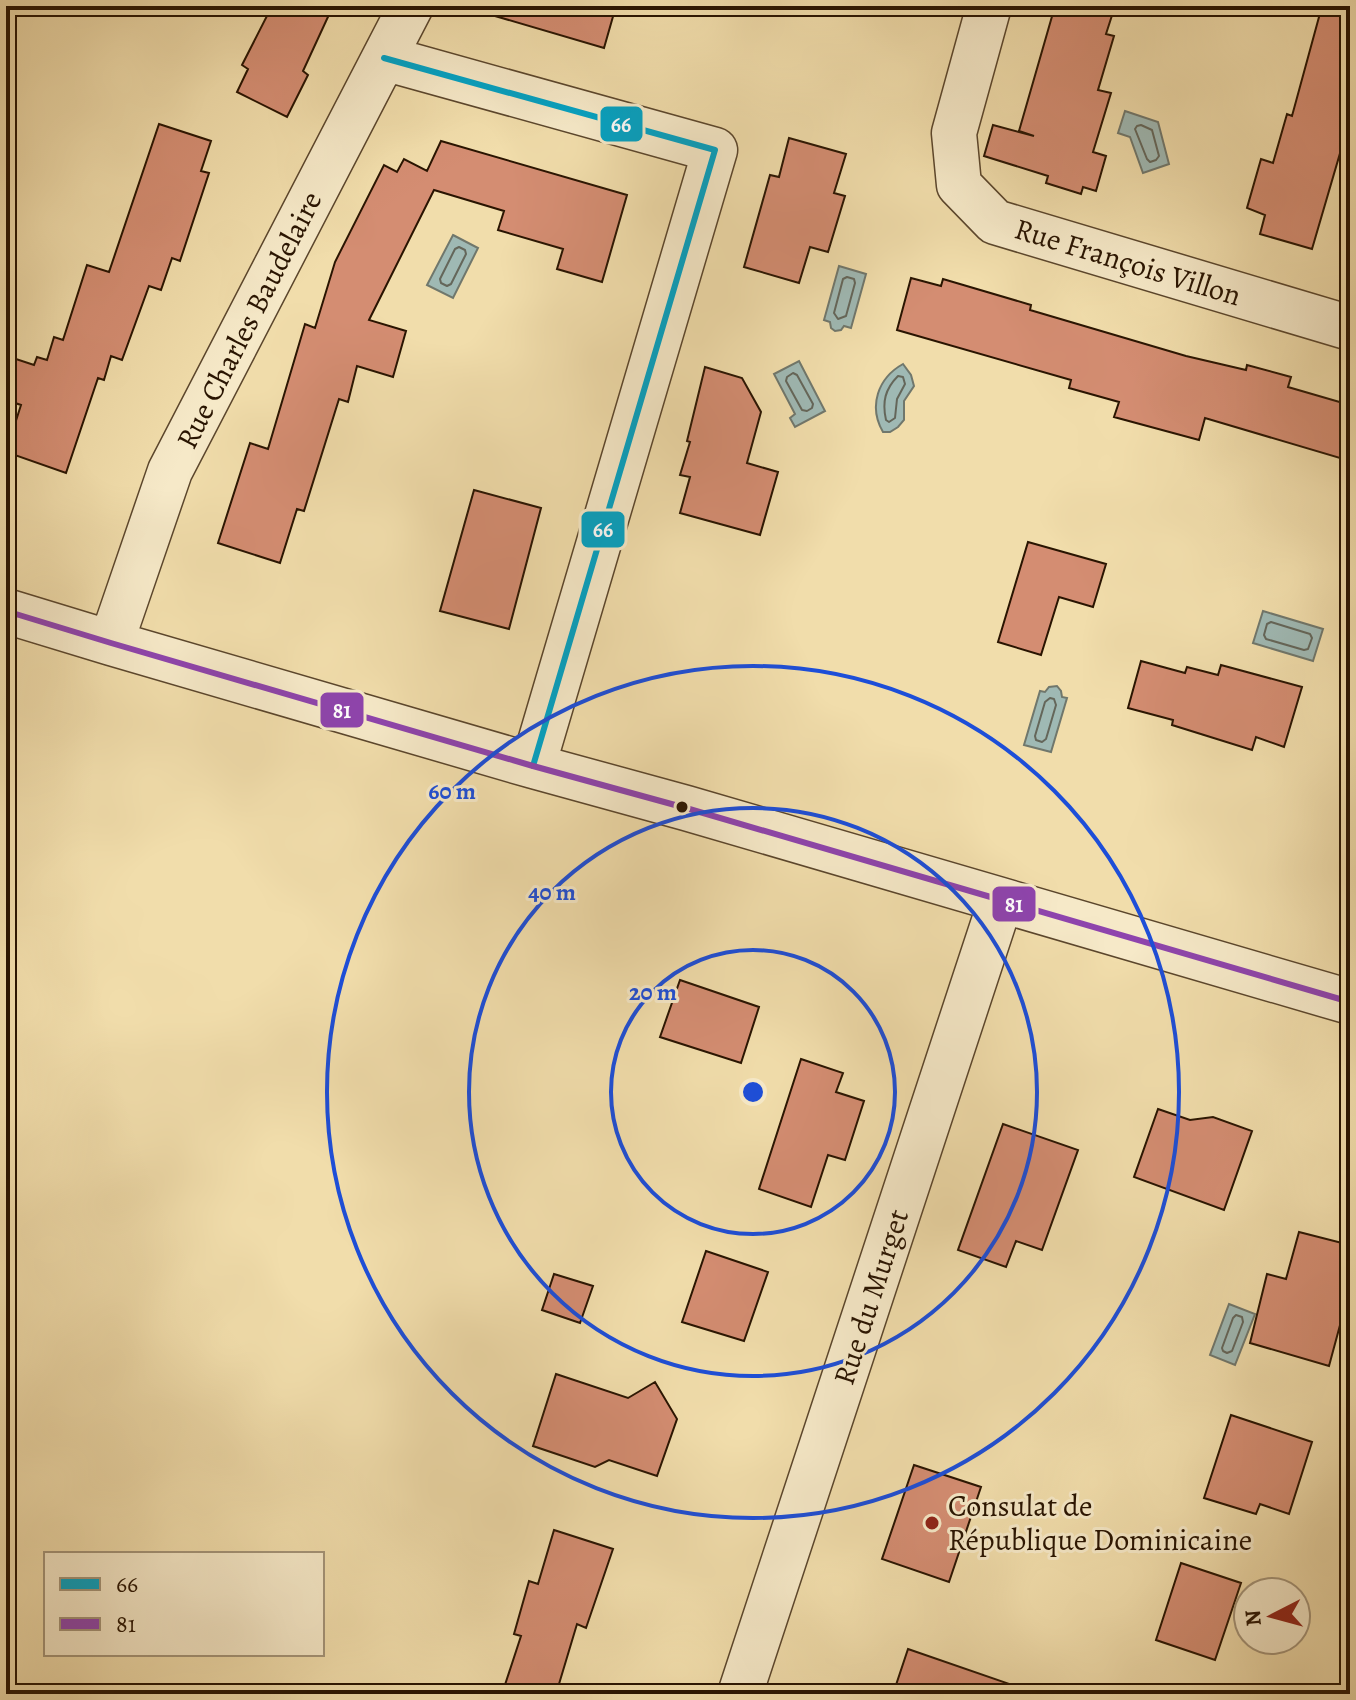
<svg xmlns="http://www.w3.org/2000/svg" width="1356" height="1700" font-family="Alegreya,serif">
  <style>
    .water { fill: #9fb9b4; stroke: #70776c; stroke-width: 2 }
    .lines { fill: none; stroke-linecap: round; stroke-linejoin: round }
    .shore { stroke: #64665a; stroke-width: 2 }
    .building { fill: #d48d72; stroke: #291401; stroke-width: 2 }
    .minor-casing { stroke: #5b462c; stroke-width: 47 }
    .minor { stroke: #f6e9c8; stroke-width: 44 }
    .bus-1-casing { stroke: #f6e9c8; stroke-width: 12 }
    .bus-2-casing { stroke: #f6e9c8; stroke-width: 12 }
    .bus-1 { stroke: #02a2c4; stroke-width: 6 }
    .bus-2 { stroke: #8e44ad; stroke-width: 6 }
    .ring { fill: none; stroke: #1d4ed8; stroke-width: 4 }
    .bus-dot { fill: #291401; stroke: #f6e9c8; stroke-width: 3 }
    .poi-dot { fill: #8f2418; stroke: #f6e9c8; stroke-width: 3 }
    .labels { text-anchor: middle; stroke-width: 6; stroke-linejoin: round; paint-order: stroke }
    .street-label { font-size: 30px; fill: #291401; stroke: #f6e9c8 }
    .poi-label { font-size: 30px; fill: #291401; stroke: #f6e9c8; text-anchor: start }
    .centre { fill: #1d4ed8; stroke: #f6e9c8; stroke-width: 4 }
    .ring-label { font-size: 24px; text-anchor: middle; font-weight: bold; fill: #1d4ed8; stroke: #f6e9c8; stroke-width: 6; stroke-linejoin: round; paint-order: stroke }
    .line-badge { stroke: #f6e9c8; stroke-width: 3 }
    .badge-label { font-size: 22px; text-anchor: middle; font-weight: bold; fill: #fff }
  </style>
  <rect width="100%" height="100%" fill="#f1ddab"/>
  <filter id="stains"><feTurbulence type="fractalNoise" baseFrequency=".0025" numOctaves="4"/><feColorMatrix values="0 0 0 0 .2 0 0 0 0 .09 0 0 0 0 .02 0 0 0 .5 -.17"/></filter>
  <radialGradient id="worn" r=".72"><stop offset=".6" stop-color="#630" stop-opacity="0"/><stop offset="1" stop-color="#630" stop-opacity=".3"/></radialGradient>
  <!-- water -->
  <path class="water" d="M1125,111L1158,122L1169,164L1143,173L1130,137L1118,133Z
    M453,235L478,248L453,298L427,285Z
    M839,266L866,274L851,328L844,326L841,330L835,331L831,328L830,322L824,320Z
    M799,361L825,411L795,427L790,418L795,414L774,374Z
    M903,364L911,375L914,386L904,401V420L898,427L890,432H883C868,406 878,378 903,364Z
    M1263,611L1323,629L1313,661L1253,643Z
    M1057,686L1061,691L1062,697L1067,698L1051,752L1024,745L1040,691L1045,692L1049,687Z
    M1229,1304L1255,1314L1235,1365L1210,1355Z"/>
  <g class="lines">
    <!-- shore -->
    <path class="shore" d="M1141,125L1152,130L1159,156L1156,160L1150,162L1147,159L1135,129L1137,126Z
      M459,247L465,250L466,254L451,284L447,286L441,283L440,279L455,249Z
      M847,277L854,279L855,283L846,316L838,319L834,313L843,279Z
      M793,373L797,375L813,404L812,408L807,411L802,410L786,381L787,377Z
      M898,376L903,377L905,384L897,399L895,418L889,422L886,420C882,402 885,389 898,376Z
      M1271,622L1310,634L1312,638L1308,649L1304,650L1266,639L1264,635L1267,624Z
      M1050,698L1054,699L1056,705L1046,739L1042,742L1036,740L1035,736L1045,702Z
      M1236,1315L1242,1317L1243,1322L1232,1351L1227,1353L1223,1351L1222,1348L1233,1318Z"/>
  </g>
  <!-- building -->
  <path class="building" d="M272,6H333L303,71L308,75L287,117L237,92L248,69L242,65Z
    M497,6H616L604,48L495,16Z
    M1055,6H1115L1106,34L1114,36L1098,90L1111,93L1093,152L1106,156L1096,191L1083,187L1081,194L1046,183L1048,176L984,156L993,125L1034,136L1019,131Z
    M1322,6H1350V119L1312,249L1260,234L1265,215L1247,208L1261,159L1273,163L1287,114L1292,116Z
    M159,124L211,141L201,171L209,173L180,261L172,258L161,290L149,286L122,360L111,356L104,380L98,378L66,473L6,452L21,405L6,400V387L16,359L34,365L37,357L47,360L54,337L63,340L87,265L109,272Z
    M789,138L846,154L834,193L845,196L828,252L810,247L799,283L744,267L770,175L779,177Z
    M441,141L627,195L602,282L557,269L563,249L498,230L504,211L434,190L369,320L406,331L393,377L357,366L348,402L339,399L304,511L297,509L280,563L218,543L250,443L268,449L305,324L315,328L335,262L384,165L397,172L404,159L427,171Z
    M911,278L941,286L943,279L1031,305L1030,310L1186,356L1246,370L1247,365L1291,377L1288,387L1350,405V461L1205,418L1199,440L1114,417L1119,402L1069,388L1071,380L897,330Z
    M705,367L742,378L761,412L747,463L778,472L760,535L680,513L690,477L680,475L690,442L687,441Z
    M474,490L541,508L509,629L440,611Z
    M1028,542L1106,564L1093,607L1059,597L1041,655L998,642Z
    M1141,661L1185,673L1187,667L1218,675L1221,665L1302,687L1284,747L1256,737L1252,750L1172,725L1173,720L1128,708Z
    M680,980L759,1007L741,1063L660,1037Z
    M801,1059L843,1073L836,1092L864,1101L845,1160L828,1155L811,1207L759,1189Z
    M1158,1109L1190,1120L1213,1117L1252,1131L1224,1210L1134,1177Z
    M1003,1124L1078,1150L1042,1250L1016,1241L1006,1267L958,1250Z
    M1299,1232L1350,1245V1288L1329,1366L1250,1343L1267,1274L1286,1279Z
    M706,1251L768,1272L744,1341L682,1322Z
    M554,1274L593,1286L580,1323L542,1310Z
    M556,1374L628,1398L655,1382L677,1419L657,1476L609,1460L595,1467L533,1446Z
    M1231,1415L1312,1442L1289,1514L1260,1504L1256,1514L1204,1498Z
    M914,1465L981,1487L949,1582L882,1559Z
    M554,1530L613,1549L586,1628L577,1624L556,1694H502L521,1636L514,1634L529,1581L538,1584Z
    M1181,1563L1241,1583L1215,1660L1156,1640Z
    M908,1649L1021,1688L1020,1694H893Z"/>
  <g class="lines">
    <defs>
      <path id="minor" d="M989,6L954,133L959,185L995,222L1350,328
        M384,58L715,150L533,766
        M6,611L111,643L533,766L686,808L1350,1002
        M111,643L170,471L411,6
        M740,1694L1001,900"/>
    </defs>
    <!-- minor casing -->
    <use href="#minor" class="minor-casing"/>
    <!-- minor -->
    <use href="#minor" class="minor"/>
    <defs>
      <path id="bus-1" d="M384,58L715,150L533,766"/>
      <path id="bus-2" d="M6,611L111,643L533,766L686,808L1350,1002"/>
    </defs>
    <!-- bus-1 casing -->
    <use href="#bus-1" class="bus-1-casing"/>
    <!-- bus-2 casing -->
    <use href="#bus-2" class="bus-2-casing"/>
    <!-- bus-1 -->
    <use href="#bus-1" class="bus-1"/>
    <!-- bus-2 -->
    <use href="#bus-2" class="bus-2"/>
  </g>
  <!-- distance rings -->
  <g class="ring">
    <circle cx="753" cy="1092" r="142"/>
    <circle cx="753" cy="1092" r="284"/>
    <circle cx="753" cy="1092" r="426"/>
  </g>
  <!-- markers -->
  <circle class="bus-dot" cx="682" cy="807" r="7"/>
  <circle class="poi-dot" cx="932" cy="1523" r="8"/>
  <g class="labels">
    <!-- street labels -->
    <g class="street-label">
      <text transform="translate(1128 262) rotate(17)" y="10">Rue François Villon</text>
      <text transform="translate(249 320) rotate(-63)" y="10">Rue Charles Baudelaire</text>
      <text transform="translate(871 1297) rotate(-72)" y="10">Rue du Murget</text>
    </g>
    <!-- poi labels -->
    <g class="poi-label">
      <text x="948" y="1516">Consulat de<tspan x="948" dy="34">République Dominicaine</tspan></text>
    </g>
  </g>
  <circle cx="753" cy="1092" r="12" class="centre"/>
  <g class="ring-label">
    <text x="452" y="799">60 m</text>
    <text x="552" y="900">40 m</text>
    <text x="653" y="1000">20 m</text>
  </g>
  <g class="line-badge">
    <rect x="599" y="105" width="45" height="38" rx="8" fill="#02a2c4"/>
    <rect x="580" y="510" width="46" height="39" rx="8" fill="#02a2c4"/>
    <rect x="319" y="691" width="46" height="38" rx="8" fill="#8e44ad"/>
    <rect x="991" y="885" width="46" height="38" rx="8" fill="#8e44ad"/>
  </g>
  <g class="badge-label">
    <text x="621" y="132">66</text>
    <text x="603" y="537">66</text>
    <text x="342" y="718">81</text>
    <text x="1014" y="912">81</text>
  </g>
  <!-- margin -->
  <rect width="1356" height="1700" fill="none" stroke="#f1ddab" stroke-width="32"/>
  <rect x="8" y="8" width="1340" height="1684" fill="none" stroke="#291401" stroke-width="4"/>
  <rect x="16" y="16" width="1324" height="1668" fill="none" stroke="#291401" stroke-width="2"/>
  <!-- legend -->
  <rect x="44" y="1552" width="280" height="104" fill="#f6e9c8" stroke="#a49478" stroke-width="2"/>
  <rect x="60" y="1578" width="40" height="12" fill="#02a2c4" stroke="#a49478" stroke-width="2"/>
  <text x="116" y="1592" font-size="24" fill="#291401">66</text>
  <rect x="60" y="1618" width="40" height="12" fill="#8e44ad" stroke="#a49478" stroke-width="2"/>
  <text x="116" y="1632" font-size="24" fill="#291401">81</text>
  <!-- north arrow -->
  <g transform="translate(1272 1616) rotate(264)"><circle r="38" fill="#f6e9c8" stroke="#a49478" stroke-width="2"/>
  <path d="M0-6L14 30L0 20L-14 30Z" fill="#8f2418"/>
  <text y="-12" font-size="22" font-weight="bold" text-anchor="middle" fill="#291401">N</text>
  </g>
  <rect width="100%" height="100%" filter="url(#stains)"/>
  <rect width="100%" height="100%" fill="url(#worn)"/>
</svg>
